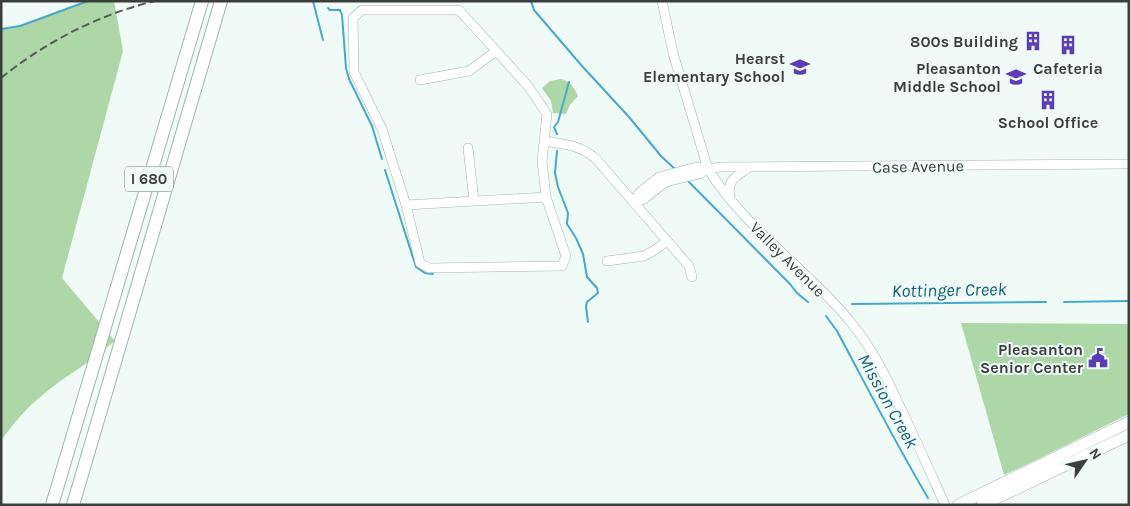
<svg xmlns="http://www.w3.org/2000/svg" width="1130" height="506" font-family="Karla,sans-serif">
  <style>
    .green { fill: #aed7a7 }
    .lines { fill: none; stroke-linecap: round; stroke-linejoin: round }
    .stream { stroke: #45a9cd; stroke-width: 2 }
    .minor-casing { stroke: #a7b1af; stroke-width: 10 }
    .major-casing { stroke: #a7b1af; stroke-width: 12 }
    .highway-casing { stroke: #a7b1af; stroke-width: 14 }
    .minor { stroke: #fff; stroke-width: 9 }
    .major { stroke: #fff; stroke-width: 11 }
    .highway { stroke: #fff; stroke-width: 12 }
    .rail { stroke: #545957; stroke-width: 2; stroke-dasharray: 8 4; stroke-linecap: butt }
    .labels { text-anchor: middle; stroke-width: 4; stroke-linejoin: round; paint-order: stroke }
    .shield { fill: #f0fbf8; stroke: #717775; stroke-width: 1 }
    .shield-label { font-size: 15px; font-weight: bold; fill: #3a3e3d }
    .poi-label { font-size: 16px; font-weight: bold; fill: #3a3e3d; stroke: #f0fbf8; text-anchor: end }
    .street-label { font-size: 16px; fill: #3a3e3d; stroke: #f0fbf8 }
    .water-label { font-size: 18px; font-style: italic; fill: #0e5f78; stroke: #f0fbf8 }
  </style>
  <rect width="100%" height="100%" fill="#f0fbf8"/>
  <!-- green -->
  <path class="green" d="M89,1H114L123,51L62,278L115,341C102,351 89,362 75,371C58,382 43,394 29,407C18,418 10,429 1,440V29L20,26Z
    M561,79C571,81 574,88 578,96L570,105L566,114L553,113L551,101L542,88L550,81Z
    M961,323L1129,324V414L1036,460L1004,475Z"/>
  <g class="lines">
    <!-- stream -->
    <path class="stream" d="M313,1L323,40
      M531,1L534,10L582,66L629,117L661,156L676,170
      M328,8L330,10H340L342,15L346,68L349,79L372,126L382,159
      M1,29L20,26L88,1
      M557,134L554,127L558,122L569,82
      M557,151L555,173L558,187L568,213L567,224L576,238L583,254L587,277L597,288L598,293L587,302L586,307L588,322
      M385,170L416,267L425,273L433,274
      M687,180L790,284L797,293L808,302
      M1064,302L1129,301
      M852,304L1046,302
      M826,316L837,331C867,387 896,444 928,498"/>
    <defs>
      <path id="minor" d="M662,1L673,53L708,169C746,230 809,270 853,325C874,351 888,381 902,411C917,442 931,474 945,505
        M362,10H459L528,86L547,114L542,161L546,197L566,256L562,266L429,268L420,263L406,205L382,129L354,72L353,18Z
        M420,80L469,71L496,51
        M544,141C565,144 580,145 596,159L689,266L692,277
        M468,148L474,201
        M730,198C727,180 734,178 748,168
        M634,203L639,193L659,177L696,167L708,169L720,167L1129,164
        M634,203L644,199L664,183L670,181L699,174L708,169
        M406,205L546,197
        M607,261L644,256L655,250L667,241"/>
      <path id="major" d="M958,505L1129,422
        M982,505L1129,435"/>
      <path id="highway" d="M52,505L202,1
        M73,505L221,1"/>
    </defs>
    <!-- minor casing -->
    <use href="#minor" class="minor-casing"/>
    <!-- major casing -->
    <use href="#major" class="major-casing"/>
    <!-- highway casing -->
    <use href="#highway" class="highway-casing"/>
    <!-- minor -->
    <use href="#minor" class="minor"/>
    <!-- major -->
    <use href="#major" class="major"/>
    <!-- highway -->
    <use href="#highway" class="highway"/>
    <!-- rail -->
    <path class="rail" d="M1,78C47,41 98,15 155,1"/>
  </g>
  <!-- icons -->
  <defs>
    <symbol id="building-bare" viewBox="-9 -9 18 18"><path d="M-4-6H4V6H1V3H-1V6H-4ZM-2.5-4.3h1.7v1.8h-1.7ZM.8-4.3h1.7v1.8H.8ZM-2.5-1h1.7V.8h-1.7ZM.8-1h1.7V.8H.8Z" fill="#5b3eb6" stroke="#f0fbf8" stroke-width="2.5" paint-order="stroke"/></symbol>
    <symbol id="school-bare" viewBox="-9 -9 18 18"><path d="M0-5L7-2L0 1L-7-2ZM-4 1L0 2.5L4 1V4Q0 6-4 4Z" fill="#5b3eb6" stroke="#f0fbf8" stroke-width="2.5" paint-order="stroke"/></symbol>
    <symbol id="civic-bare" viewBox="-9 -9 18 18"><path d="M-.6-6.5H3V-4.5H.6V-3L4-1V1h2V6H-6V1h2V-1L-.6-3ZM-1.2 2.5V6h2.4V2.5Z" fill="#5b3eb6" stroke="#f0fbf8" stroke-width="2.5" paint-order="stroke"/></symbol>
  </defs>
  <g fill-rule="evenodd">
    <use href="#building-bare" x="1019" y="27" width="28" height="28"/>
    <use href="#building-bare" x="1054" y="31" width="28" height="28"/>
    <use href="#school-bare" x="786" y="53" width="28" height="28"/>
    <use href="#school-bare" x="1002" y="63" width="28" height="28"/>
    <use href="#building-bare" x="1034" y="86" width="28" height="28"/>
    <use href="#civic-bare" x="1084" y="344" width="28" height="28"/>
  </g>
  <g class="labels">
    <!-- shield labels -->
    <rect class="shield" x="125" y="166.5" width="48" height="25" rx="4"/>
    <g class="shield-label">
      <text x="149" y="184">I 680</text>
    </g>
    <!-- poi labels -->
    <g class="poi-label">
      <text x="1018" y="47">800s Building</text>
      <text x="785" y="64">Hearst<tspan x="785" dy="18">Elementary School</tspan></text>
      <text x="1001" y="74">Pleasanton<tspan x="1001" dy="18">Middle School</tspan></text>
      <text x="1068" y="74" text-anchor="middle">Cafeteria</text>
      <text x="1048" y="128" text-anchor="middle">School Office</text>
      <text x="1083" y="355">Pleasanton<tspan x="1083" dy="18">Senior Center</tspan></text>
    </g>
    <!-- street labels -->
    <g class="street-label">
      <text transform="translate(918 166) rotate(-1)" y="6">Case Avenue</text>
      <text transform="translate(788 259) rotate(45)" y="6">Valley Avenue</text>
    </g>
    <!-- water labels -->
    <g class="water-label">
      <text transform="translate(949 290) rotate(-1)" y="6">Kottinger Creek</text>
      <text transform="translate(888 401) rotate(61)" y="6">Mission Creek</text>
    </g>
  </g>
  <!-- border -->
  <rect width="1130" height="506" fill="none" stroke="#3a3e3d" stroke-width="5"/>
  <!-- north arrow -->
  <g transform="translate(1085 461) rotate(56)" stroke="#f0fbf8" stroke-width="4" paint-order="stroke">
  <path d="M0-4L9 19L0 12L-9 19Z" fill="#3a3e3d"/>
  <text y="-8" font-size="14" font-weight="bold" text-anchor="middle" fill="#3a3e3d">N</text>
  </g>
</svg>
